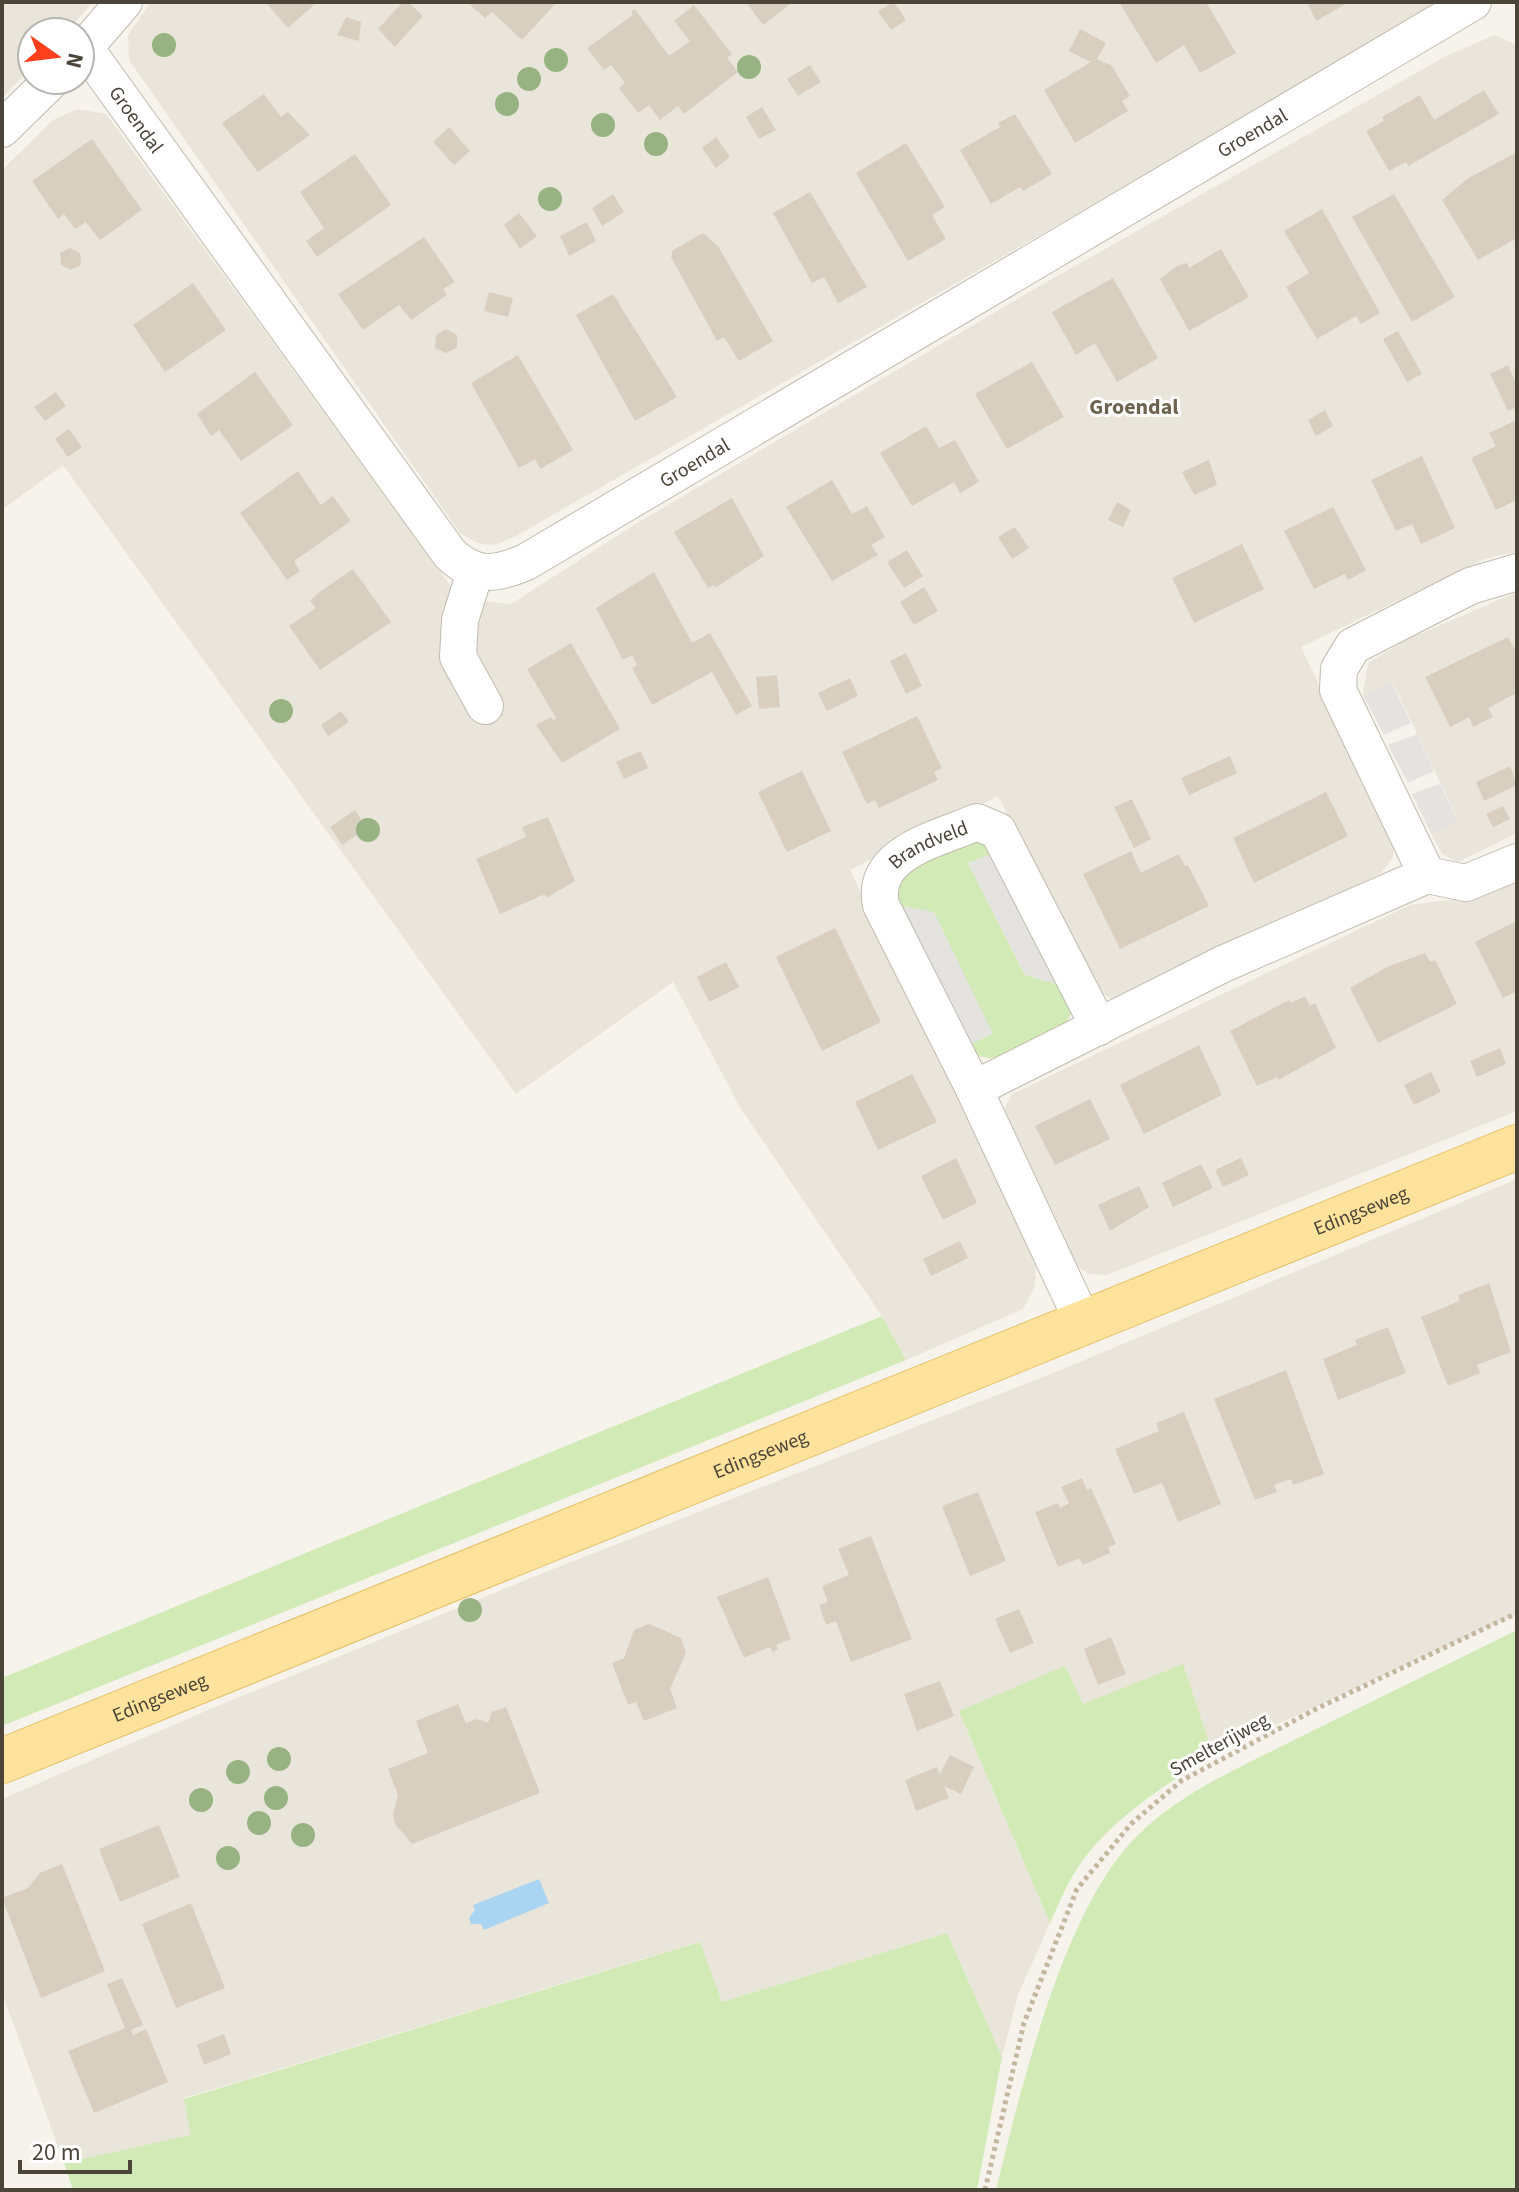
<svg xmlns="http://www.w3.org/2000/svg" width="1519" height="2192" font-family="'Source Sans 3',sans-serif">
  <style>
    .residential { fill: #eae5da }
    .green { fill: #d2eab5 }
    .parking { fill: #e5e3e0 }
    .water { fill: #a9d4f2 }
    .building { fill: #d8cfc1 }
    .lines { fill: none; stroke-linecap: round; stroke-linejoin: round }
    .minor-casing { stroke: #c2bbae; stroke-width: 38 }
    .major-casing { stroke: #e6c16a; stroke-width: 46 }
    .path { stroke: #c4b79f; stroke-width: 5; stroke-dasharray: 4 4; stroke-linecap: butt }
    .minor { stroke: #fff; stroke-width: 36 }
    .major { stroke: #ffe39c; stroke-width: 44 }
    .tree { fill: #97b381 }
    .labels { text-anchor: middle; stroke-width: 6; stroke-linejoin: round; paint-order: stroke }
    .street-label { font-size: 20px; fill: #4b4439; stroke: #fff }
    .neighbourhood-label { font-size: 22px; font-weight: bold; fill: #6e6250; stroke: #fff }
  </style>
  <rect width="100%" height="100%" fill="#f6f3ec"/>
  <!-- residential -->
  <path class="residential" d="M2,2H93L66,32H32V67L2,98Z
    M151,2H1438L1256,111L516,536L494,545L477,543L460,533L129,60L128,35Z
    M1495,35L1517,45V552L1487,558L1301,647L1394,842L1393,857L1381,873L1115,1001L1096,990L998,796L850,870L1036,1264L1035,1286L1023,1309L906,1360L882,1316L741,1109L673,982L516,1094L63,465L2,510V170L53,120L78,109L106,114L449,584L481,601L511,604L634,525L1031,291L1448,55Z
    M1517,592V833L1458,862L1442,854L1431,833L1458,820L1393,683L1363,695L1368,663L1406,640Z
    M1517,873V1111L1107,1275L1088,1274L1069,1259L1010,1137L1004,1110L1012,1094L1410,905L1463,898Z
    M1517,1179V1614L1213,1754L1178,1666L1083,1705L1065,1667L959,1711L1050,1923L1018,1995L1002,2057L947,1933L722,2002L699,1942L184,2098L192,2135L64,2163L2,1993V1799L208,1710L543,1573L1063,1369Z"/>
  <!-- green -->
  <path class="green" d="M976,836L997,852L968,863L1025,975L1070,988C1072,1004 1075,1015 1062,1027L994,1059L972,1055L966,1046L993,1034L893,904L903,868Z
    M882,1316L906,1360L2,1726V1678Z
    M1517,1630V2190H996C1021,2089 1062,1913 1135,1838C1179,1793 1239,1768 1294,1740C1368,1703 1443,1667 1517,1630Z
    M1183,1664L1213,1754C1164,1787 1107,1820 1075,1872C1065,1888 1058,1906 1050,1923L959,1711L1065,1666L1083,1704Z
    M947,1933L1002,2057L977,2190H73L64,2163L191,2135L184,2099L700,1942L722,2002Z"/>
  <!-- parking -->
  <path class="parking" d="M1392,683L1411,723L1384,735L1363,695Z
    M1417,734L1434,771L1408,783L1388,745Z
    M1440,784L1458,821L1431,833L1412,794Z
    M997,852L1070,988L1025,975L968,863Z
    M893,904L934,912L993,1034L966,1046Z"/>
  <!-- water -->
  <path class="water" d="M539,1879L549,1903L484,1930L481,1924H471L469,1918L475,1910L473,1905Z"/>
  <!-- building -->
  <path class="building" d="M265,2H317L288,28Z
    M403,2H408L423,16L395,47L378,29Z
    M467,2H557L522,40L492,12L485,18Z
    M746,2H793L763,25Z
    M894,2L906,20L891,30L878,11Z
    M1119,2H1206L1236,53L1200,73L1184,45L1156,63Z
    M1307,2H1349L1316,21Z
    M694,5L732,54L727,58L738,72L684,114L678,106L660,120L649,105L638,113L619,88L625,83L611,65L604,70L587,48L633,15L631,11L635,9L669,56L690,41L674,21Z
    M346,17L361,22L359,41L337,35Z
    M1080,29L1106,43L1097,59L1111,65L1130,96L1122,101L1128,111L1075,143L1044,90L1091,62L1069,51Z
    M810,65L821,82L798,96L787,79Z
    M1484,90L1499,114L1408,166L1406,162L1389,171L1366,131L1384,121L1382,117L1420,95L1434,120Z
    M264,94L281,117L288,112L310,135L258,172L222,123Z
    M762,107L776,130L759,139L746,117Z
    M1015,114L1052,174L1023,191L1020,187L991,204L960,150L1000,127L998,123Z
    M449,127L470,151L454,165L433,142Z
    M716,137L730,157L716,168L702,148Z
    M92,139L142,210L100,240L86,222L75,229L64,214L58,219L32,181Z
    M906,143L945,207L932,215L946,239L908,261L856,173Z
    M1517,152V238L1478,260L1442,200L1467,179Z
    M355,154L391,205L317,257L306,241L324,228L300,192Z
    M810,192L867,287L838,303L824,277L812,283L773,213Z
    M613,194L624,212L602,226L592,208Z
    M1394,194L1455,297L1412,322L1352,217Z
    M1322,209L1380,313L1361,324L1356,316L1317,339L1286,287L1309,273L1284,231Z
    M519,213L537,236L520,249L504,225Z
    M587,222L596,241L569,256L560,236Z
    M703,233L718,246L773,341L739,361L724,337L717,341L671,257L673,250Z
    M424,237L455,282L443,289L447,295L411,320L399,305L363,330L338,294Z
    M70,248L80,253L81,265L71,270L61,265L60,253Z
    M1221,249L1249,297L1189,331L1160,279L1177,266L1187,263L1189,268Z
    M1113,278L1158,358L1117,382L1095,343L1076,355L1052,312Z
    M193,283L226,330L165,372L133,325Z
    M489,292L513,298L508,317L484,311Z
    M613,294L677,397L635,421L576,315Z
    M446,329L457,335V348L446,353L435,348L436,335Z
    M1398,331L1422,374L1407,382L1383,339Z
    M518,355L573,450L540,469L535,459L519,468L471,383Z
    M1032,362L1064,417L1007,449L975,394Z
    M1508,365L1517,385V407L1508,411L1490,374Z
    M255,372L293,425L241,461L219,430L211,436L197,414Z
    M56,392L66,406L45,421L34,407Z
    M1325,410L1333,426L1316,436L1308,420Z
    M1514,421L1517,428V500L1496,510L1471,458L1496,446L1489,433Z
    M926,426L939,448L955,440L979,482L960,493L954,482L912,506L880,453Z
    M69,429L82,447L68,457L55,439Z
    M1422,456L1455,528L1421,544L1412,524L1396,531L1371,480Z
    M1209,460L1217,485L1194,495L1182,472Z
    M298,471L321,505L333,496L351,521L294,561L300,571L287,580L240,513Z
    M832,480L852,514L867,506L885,537L871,545L878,555L832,581L786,507Z
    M732,498L764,556L715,588L714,585L708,588L674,532Z
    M1117,502L1131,510L1123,527L1108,520Z
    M1333,507L1366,570L1348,580L1345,574L1314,589L1284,531Z
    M1015,527L1029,548L1012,559L998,537Z
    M1242,544L1264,589L1194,623L1172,578Z
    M907,550L923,576L904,588L887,562Z
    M353,569L391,622L320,670L289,626L316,608L310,601L318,593Z
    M654,572L692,643L710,633L752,706L736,715L712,672L652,705L632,668L637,665L632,655L623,660L596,608Z
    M924,587L938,611L914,625L900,602Z
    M1508,637L1517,654V693L1488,708L1493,717L1473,727L1469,717L1450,727L1425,677Z
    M571,643L620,729L562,763L536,725L551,717L553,720L556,718L527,669Z
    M906,653L922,686L906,694L890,661Z
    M777,675L780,707L759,709L756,677Z
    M850,678L858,696L827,711L818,693Z
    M341,711L349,722L328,736L321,725Z
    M917,716L942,768L934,772L938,780L879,808L875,800L867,804L842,752Z
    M641,751L648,768L624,779L616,762Z
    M1230,756L1237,773L1189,795L1181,778Z
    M1510,766L1517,785L1484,801L1476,782Z
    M802,771L831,831L787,852L758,792Z
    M1326,792L1348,836L1254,883L1233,838Z
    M1132,799L1151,839L1134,848L1114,807Z
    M1503,806L1510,819L1493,827L1486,814Z
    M355,810L367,828L342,845L330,827Z
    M548,817L575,881L548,897L543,895L500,914L476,859L526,837L522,827Z
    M1131,851L1141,873L1179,854L1185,866L1188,865L1209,906L1120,949L1083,874Z
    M1517,921V991L1503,998L1475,942Z
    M835,928L881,1022L822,1051L776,957Z
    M1425,953L1430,962L1435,960L1457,1004L1378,1043L1350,988L1389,966Z
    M726,962L739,987L709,1002L697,977Z
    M1305,996L1310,1006L1315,1003L1336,1048L1278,1080L1277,1077L1257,1086L1230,1031L1289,1000L1290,1003Z
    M1199,1045L1222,1095L1144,1134L1120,1085Z
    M1500,1048L1506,1064L1477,1077L1470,1061Z
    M1431,1072L1441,1092L1414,1105L1404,1085Z
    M912,1074L937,1122L878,1150L855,1102Z
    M1090,1099L1110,1139L1055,1165L1035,1126Z
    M956,1158L977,1203L943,1220L921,1176Z
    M1241,1158L1249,1175L1223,1187L1215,1170Z
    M1201,1164L1213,1188L1173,1207L1162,1183Z
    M1139,1186L1149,1207L1110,1231L1098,1205Z
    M960,1241L968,1258L931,1276L923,1259Z
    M1489,1283L1511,1352L1477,1365L1480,1373L1448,1386L1421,1317L1460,1301L1458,1295Z
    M1388,1327L1406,1373L1338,1400L1323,1359L1357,1345L1355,1340Z
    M1286,1370L1324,1474L1293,1485L1291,1479L1274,1485L1277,1492L1255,1500L1214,1399Z
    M1184,1412L1221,1504L1178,1522L1162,1483L1134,1494L1115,1449L1159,1431L1156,1423Z
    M1082,1478L1087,1490L1091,1488L1116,1544L1108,1547L1110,1553L1083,1565L1080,1558L1058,1567L1035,1512L1058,1503L1060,1508L1069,1503L1061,1487Z
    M978,1492L1006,1561L970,1576L942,1506Z
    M871,1536L912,1639L851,1662L836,1621L826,1625L819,1605L828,1602L822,1586L849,1575L838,1549Z
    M768,1577L791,1639L776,1645L778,1649L773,1652L770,1647L744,1658L717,1597Z
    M1019,1609L1034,1643L1010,1653L995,1619Z
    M649,1624L681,1638L686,1653L670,1689L677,1708L644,1721L636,1702L628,1705L612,1663L624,1658L634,1630Z
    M1111,1637L1126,1674L1098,1685L1084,1649Z
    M940,1681L954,1716L917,1731L904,1694Z
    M458,1704L466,1723L477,1719L488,1723L492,1712L506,1707L540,1793L412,1844L395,1824L393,1814L398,1795L388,1769L428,1753L416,1721Z
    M950,1755L974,1767L961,1794L944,1786L949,1798L916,1811L905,1780L937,1767L940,1774Z
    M159,1825L180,1877L120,1902L99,1849Z
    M62,1864L105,1971L41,1998L2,1898L28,1888L40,1873Z
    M191,1903L225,1988L176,2008L142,1924Z
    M122,1978L143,2025L131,2030L133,2035L146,2029L168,2082L94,2113L68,2051L125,2028L107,1984Z
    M224,2034L231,2054L204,2065L197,2045Z"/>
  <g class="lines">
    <defs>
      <g id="minor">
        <path id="s1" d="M85,48L450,554C475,578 496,575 526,562L1473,2"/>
        <path d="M80,53L124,2"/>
        <path d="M2,129L52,80"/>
        <path d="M475,572L460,620L458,657L485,706"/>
        <path d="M1427,875L1466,883L1517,862"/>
        <path id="s2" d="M974,1089L881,905C870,852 939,839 977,822L998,831L1099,1027"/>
        <path d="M1083,1322L974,1089L1223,964L1427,875L1338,690L1339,669L1353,646L1470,586L1517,572"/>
      </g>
      <g id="major">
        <path id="s3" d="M2,1761L1517,1147"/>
      </g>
    </defs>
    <!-- minor casing -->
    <use href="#minor" class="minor-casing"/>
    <!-- major casing -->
    <use href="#major" class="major-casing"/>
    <!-- path -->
    <path class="path" d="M985,2190L1024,2023L1077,1889L1131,1824L1181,1781L1316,1709L1517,1613"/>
    <!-- minor -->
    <use href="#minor" class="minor"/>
    <!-- major -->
    <use href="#major" class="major"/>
  </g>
  <!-- trees -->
  <g class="tree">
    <circle cx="164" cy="45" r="12"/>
    <circle cx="556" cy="60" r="12"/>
    <circle cx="749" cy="67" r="12"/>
    <circle cx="529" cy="79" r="12"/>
    <circle cx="507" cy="104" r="12"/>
    <circle cx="603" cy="125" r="12"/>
    <circle cx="656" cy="144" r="12"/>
    <circle cx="550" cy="199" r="12"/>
    <circle cx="281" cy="711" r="12"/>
    <circle cx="368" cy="830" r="12"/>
    <circle cx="470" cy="1610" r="12"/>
    <circle cx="279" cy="1759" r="12"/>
    <circle cx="238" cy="1772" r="12"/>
    <circle cx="276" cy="1798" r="12"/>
    <circle cx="201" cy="1800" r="12"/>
    <circle cx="259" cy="1823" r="12"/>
    <circle cx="303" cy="1835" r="12"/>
    <circle cx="228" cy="1858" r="12"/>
  </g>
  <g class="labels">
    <!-- street labels -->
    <g class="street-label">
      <text dy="7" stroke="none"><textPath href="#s1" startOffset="88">Groendal</textPath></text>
      <text dy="7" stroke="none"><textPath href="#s1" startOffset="1550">Groendal</textPath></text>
      <text dy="7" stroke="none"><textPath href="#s1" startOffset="902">Groendal</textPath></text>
      <text dy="7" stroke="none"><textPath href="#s2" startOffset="292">Brandveld</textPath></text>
      <text dy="7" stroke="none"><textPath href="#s3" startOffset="1466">Edingseweg</textPath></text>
      <text dy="7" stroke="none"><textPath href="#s3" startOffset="818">Edingseweg</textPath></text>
      <text dy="7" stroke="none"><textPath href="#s3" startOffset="170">Edingseweg</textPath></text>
      <text transform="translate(1219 1744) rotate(-29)" y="7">Smelterijweg</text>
    </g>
    <!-- neighbourhood labels -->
    <g class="neighbourhood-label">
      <text x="1134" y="414">Groendal</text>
    </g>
  </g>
  <!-- border -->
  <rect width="1519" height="2192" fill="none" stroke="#4b4439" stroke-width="8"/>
  <!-- north arrow -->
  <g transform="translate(56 56) rotate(104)"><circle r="38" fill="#ffffff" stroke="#b7b4b0" stroke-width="2"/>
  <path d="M0-6L14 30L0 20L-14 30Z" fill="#fc3f1d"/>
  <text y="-12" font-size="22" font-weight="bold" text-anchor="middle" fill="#4b4439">N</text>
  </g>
  <!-- scale -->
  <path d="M20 2160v12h110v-12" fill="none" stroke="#4b4439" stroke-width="4"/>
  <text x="32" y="2160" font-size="24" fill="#4b4439" stroke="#ffffff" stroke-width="6" paint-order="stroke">20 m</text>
</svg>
